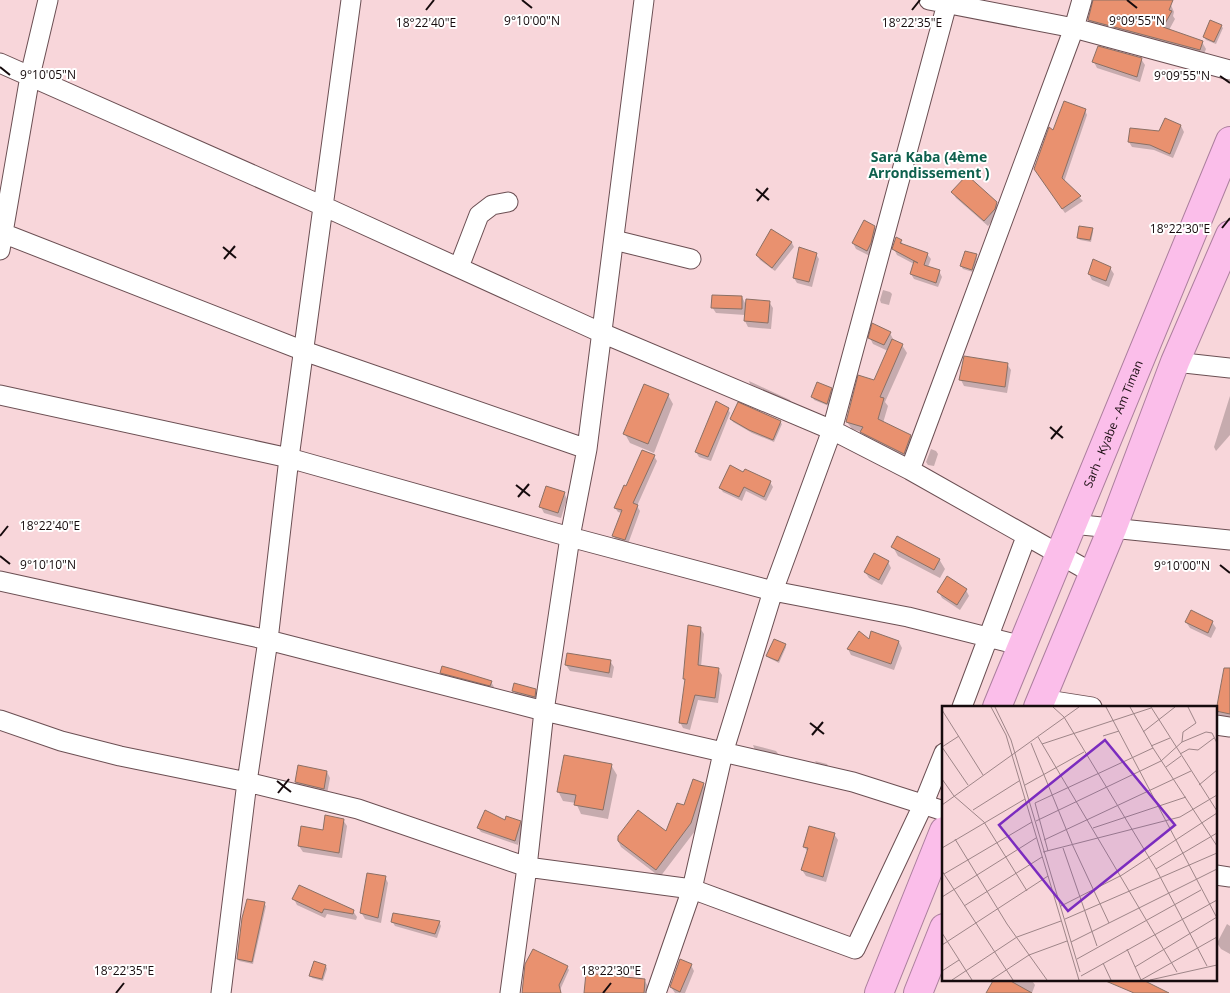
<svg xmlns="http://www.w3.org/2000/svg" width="1230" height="993" font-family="'Open Sans',sans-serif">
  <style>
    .shadow { fill: #0003 }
    .building { fill: #e9916f; stroke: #8b7065 }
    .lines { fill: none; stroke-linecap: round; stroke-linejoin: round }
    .minor-casing { stroke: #6b4f53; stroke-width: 21 }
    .highway-casing { stroke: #ab7f9d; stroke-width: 30 }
    .minor { stroke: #fff; stroke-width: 19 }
    .highway { stroke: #fbbeea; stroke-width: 28 }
    .ticks { fill: none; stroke: #160b0d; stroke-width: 2 }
    .labels { text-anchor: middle; stroke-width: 4; stroke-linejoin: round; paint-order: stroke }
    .street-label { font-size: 12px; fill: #160b0d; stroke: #fff }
    .neighbourhood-label { font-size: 14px; font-weight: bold; fill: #0e604d; stroke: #fff }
    .inset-road { fill: none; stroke: #9e8588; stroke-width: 1 }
    .view { fill: #7b2cbf; fill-opacity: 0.15; stroke: #7b2cbf; stroke-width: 2.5 }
    .inset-edge { fill: none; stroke: #160b0d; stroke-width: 2.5 }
    .ticks-label { font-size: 12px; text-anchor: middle; fill: #160b0d; stroke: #fff; stroke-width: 4; stroke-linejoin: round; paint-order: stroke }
  </style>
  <rect width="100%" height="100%" fill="#f8d6da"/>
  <!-- shadow -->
  <path class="shadow" d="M1095,0H1161L1171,5L1174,12L1173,16L1175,19L1169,30L1202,42L1206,49L1203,56L1093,27L1089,20Z
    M1221,26L1223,28L1216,44L1206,40L1204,37Z
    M1141,59L1145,65L1140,82L1097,68L1094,62Z
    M1085,110L1087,115L1064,182L1083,201L1065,213L1038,174L1054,131Z
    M1165,120L1181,126L1184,132L1173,158L1154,150L1132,147L1129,142L1160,132Z
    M953,192L996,203L1000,209L998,215L988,226L956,198Z
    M875,227L878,233L870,256L856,249L853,243Z
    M1092,229L1093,232L1091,242L1080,240L1078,238Z
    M771,231L792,243L794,247L775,271L760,260L757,255Z
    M901,241L904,246L927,254L931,259L928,267L939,271L942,277L938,287L914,279L911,274L914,264L897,255L894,249Z
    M816,254L819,259L812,287L797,283L794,278Z
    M976,256L977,258L973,272L963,269L961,266Z
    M1110,268L1114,274L1109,287L1092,280L1089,274Z
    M883,290L890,292L892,294L889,305L881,303L880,300Z
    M742,297L746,305L769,302L773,308L771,329L748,327L745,321V315L716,313L712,307Z
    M890,333L893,339L892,341L902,345L907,353L885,402L888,406L883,423L910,436L914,444L908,461L866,439L862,432L852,429L847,422L875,381L888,351L873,344L870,338Z
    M965,357L1007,364L1011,370L1007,393L964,386L961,380Z
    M749,381L790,400L791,402L750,384Z
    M831,389L832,392L829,406L814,400L813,397Z
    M668,395L673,404L654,453L630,443L625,434Z
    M1230,396V435L1216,451L1214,447Z
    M728,409L730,413L711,461L699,457L696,452Z
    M731,419L780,422L782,424L774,442L752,433L733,422Z
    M931,449L936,451L938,454L934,466L928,465L926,462Z
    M654,456L657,461L637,506L640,511L628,544L616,541L614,536L622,513L618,512L615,508L627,488Z
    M744,474L770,482L773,487L766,501L746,491L742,501L723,492L720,488Z
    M564,493L567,499L561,518L544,513L541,507Z
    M893,547L939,559L945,569L940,578L898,556Z
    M888,562L891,568L882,585L869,578L865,572Z
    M966,590L969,596L960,610L942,598L939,592Z
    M1186,622H1212L1216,628L1211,638L1190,628Z
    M700,628L704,634L701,667L718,669L722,675L718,703L698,700L690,730L683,728L680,722L686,681L684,679Z
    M872,633L899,642L902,648L894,670L851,655L848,649L870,640Z
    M785,645L786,647L779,663L769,658L768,656Z
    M610,661L614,667L612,678L570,671L566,665Z
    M441,672L491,682L494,687L493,690L444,678Z
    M535,690L539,696L538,702L517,697L514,691Z
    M1230,693V719L1220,716L1216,710Z
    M753,745L776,751L779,755L756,753Z
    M815,761L827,764L830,770L819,767Z
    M611,765L617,775L608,819L581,814L576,803L563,801L558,791Z
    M327,772L330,778L327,794L299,788L296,782Z
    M703,784L708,792L695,831L660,877L621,847L617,839L638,812L666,833Z
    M343,820L347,826L342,858L303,852L299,846Z
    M506,821L520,822L523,827L518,845L481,832L478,828Z
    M834,834L838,840L826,882L806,876L802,870L808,852L804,847Z
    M385,877L388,883L381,923L365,919L361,912Z
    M294,899L353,911L357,917L356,920L327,914L325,918L297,905Z
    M264,904L266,906L253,964L239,961L238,959Z
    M392,921L439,922L441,926L437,938L395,926Z
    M1227,924L1230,926V954L1221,949L1217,943Z
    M315,963L326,966L327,969L323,981L312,978L311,976Z
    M691,965L694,971L685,993H675L671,987Z
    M567,967L569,970L560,990L561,993H524Z
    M995,979H1031L1035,985L1032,993H987Z
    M645,981L650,990V993H585Z"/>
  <!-- building -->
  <path class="building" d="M1093,0H1173L1169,10L1172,11L1163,27L1203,41L1200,50L1088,20Z
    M1210,20L1222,25L1214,42L1203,37Z
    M1098,46L1142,58L1137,77L1092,62Z
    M1064,101L1086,109L1062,178L1081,196L1062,209L1034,169L1049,127L1053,130Z
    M1165,118L1181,125L1170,154L1150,145L1128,142L1130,128L1159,131Z
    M967,175L997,202L995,209L984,221L951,192Z
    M864,220L875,226L871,243L867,251L852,243Z
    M1079,226L1093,228L1090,240L1077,238Z
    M771,229L792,242L772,268L756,255Z
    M896,237L902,240L900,243L928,253L924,265L940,270L936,283L910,274L914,261L918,263L892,249Z
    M799,247L817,253L809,282L793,278Z
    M965,251L977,254L972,270L960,266Z
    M1093,259L1111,267L1106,281L1088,274Z
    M712,295L742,296V309L711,308Z
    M746,299L770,301L768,323L744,321Z
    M872,323L891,332L884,345L868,338Z
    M892,339L903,344L880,397L884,398L878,419L911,435L904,454L860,432L863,427L846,422L858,375L874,380Z
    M964,356L1008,363L1005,387L959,380Z
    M817,382L832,388L827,404L811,397Z
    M644,384L669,394L648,444L623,434Z
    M716,401L729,408L708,457L695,452Z
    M738,402L781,421L773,440L749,430L730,419Z
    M642,450L655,455L633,503L638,505L625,540L612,536L622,510L614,508L624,485L626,486Z
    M730,465L743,472L745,469L771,481L764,497L744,487L739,497L719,488Z
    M546,486L565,492L558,513L539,507Z
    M897,536L940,559L934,570L891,547Z
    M874,553L889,561L879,580L864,572Z
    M947,576L967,589L957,605L937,592Z
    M1191,610L1213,621L1208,633L1185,622Z
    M688,625L701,627L698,665L719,668L715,698L695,695L687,724L679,723L685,679H683Z
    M859,631L869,639L871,631L899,641L891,664L847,649Z
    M774,639L786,644L778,661L766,656Z
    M567,653L611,660L609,673L565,665Z
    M442,666L456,670L492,681L490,686L440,673Z
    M1224,668H1230V714L1216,711Z
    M514,683L536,689L535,697L512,691Z
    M564,755L612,764L603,810L574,805L576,795L557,792Z
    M298,765L327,771L324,789L295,782Z
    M693,779L704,783L691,823L656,870L618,841V836L638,810L666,831L677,803L684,805Z
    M485,810L505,820L506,816L521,821L515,841L477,828Z
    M325,815L344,819L339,853L298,846L301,826L323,830Z
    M809,826L835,833L823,877L801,870L808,848L803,847Z
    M367,873L386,876L378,918L360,913Z
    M299,885L354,910L353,914L324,909L322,913L292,899Z
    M247,899L265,902L252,962L237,959L242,918Z
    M393,913L440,921L435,934L391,922Z
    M533,949L568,966L559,985L561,993H522L525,964Z
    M680,959L692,964L680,992L670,987Z
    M314,961L326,965L322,979L309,976Z
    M586,973L645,979L644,993H584Z
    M994,979H1007L1032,993H986Z
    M1101,979H1141L1169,993H1134Z"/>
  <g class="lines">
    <defs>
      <path id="minor" d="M929,0L1074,28L1230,70
        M0,63L323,206L602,333L832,430L910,470L1094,574
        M0,232L304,351L587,449
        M614,240L691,259
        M0,250L30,76L48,0
        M459,267L479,215L492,205L508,202
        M1175,362L1230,368
        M0,395L289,458L570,537L773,591L908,617L1023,646
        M910,470L1074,28L1082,0
        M1072,524L1230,540
        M0,581L268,640L544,711L853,782L944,811
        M1041,699L1092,707
        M962,707L1026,537
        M0,720L61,741L120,756L247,782L358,809L527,867L692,889L855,949L923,805L944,753
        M1216,725L1230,727
        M1216,875L1230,877
        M221,993L247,782L268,640L289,458L351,0
        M510,993L527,867L544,711L570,537L587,449L644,0
        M656,993L692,889L723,753L773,591L832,430L948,0"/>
      <g id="highway">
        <path id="s1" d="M997,707L1230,141"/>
        <path d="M1038,707L1112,529L1175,362L1230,235"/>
        <path d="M879,993L944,831"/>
        <path d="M918,993L944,928"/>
      </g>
    </defs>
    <!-- minor casing -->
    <use href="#minor" class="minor-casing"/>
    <!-- highway casing -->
    <use href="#highway" class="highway-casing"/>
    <!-- minor -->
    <use href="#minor" class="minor"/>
    <!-- highway -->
    <use href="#highway" class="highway"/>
  </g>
  <!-- ticks -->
  <path class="ticks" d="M522,0L532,8M1127,0L1137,8M426,10L434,0M912,10L920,0M0,67L10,75M1220,76L1230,83M756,189L769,200M757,201L768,188M1222,228L1230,218M223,247L236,258M224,259L235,246M1050,427L1063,438M1051,439L1062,426M516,485L530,496M518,497L529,484M0,536L8,526M0,556L10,564M1220,565L1230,573M810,723L824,734M812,735L823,722M277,781L291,792M278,793L289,779M116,993L124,983M603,993L611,983"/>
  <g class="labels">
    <!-- street labels -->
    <g class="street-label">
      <text dy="4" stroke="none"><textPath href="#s1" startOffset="306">Sarh - Kyabe - Am Timan</textPath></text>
    </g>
    <!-- neighbourhood labels -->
    <g class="neighbourhood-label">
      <text x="929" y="162">Sara Kaba (4ème<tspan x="929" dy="16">Arrondissement )</tspan></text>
    </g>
  </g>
  <!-- overview -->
  <g transform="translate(942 706)">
    <rect width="275" height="275" fill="#f8d6da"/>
    <path class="inset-road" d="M49,1L64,29L137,274M53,1L69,34L138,266M111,1L122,11L214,163L265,260M164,1L275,212M188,1L211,42L275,140M209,1L275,105M0,4L41,69M201,26L233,1M17,30L0,41L26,79M161,30L177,25M96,31L235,266M240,36L241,26L254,17L246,1M89,37L131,140L167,217M100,38L209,2M209,40L228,32M238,48L247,43L256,44L272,32M224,61L239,50M0,73L12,90L42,116L85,185M83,79L142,46M257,79L275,64M0,99L137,1M31,104L77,75M94,115L219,55L240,36L264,26L270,27L275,37M151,122L244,91M13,133L65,218L105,274M102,134L249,65M0,142L83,93M121,142L155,240M106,145L93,97L211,42M101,146L238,111L275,89M214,163L275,127M0,165L71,274M2,168L90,116M0,191L94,132M22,200L100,151M119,200L180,169L275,107M123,213L275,147M0,227L30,274M129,236L275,163M0,239L106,170M185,243L199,274M135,253L259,184M161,257L169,274M193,261L275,211M0,265L17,254M139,270L275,194M10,274L75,231L119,215M49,274L87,249L125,235M199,274L275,231M208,274L275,259"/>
    <path class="view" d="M163,34L233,119L126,205L57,119Z"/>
    <rect width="275" height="275" class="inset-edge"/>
  </g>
  <g class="ticks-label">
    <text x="1137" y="25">9°09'55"N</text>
    <text x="532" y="25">9°10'00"N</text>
    <text x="426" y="27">18°22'40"E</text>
    <text x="912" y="27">18°22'35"E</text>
    <text x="48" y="79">9°10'05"N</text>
    <text x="1182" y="80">9°09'55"N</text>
    <text x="1180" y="233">18°22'30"E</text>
    <text x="50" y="530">18°22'40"E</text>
    <text x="48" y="569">9°10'10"N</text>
    <text x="1182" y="570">9°10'00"N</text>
    <text x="124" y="975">18°22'35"E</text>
    <text x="611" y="975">18°22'30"E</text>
  </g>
</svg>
